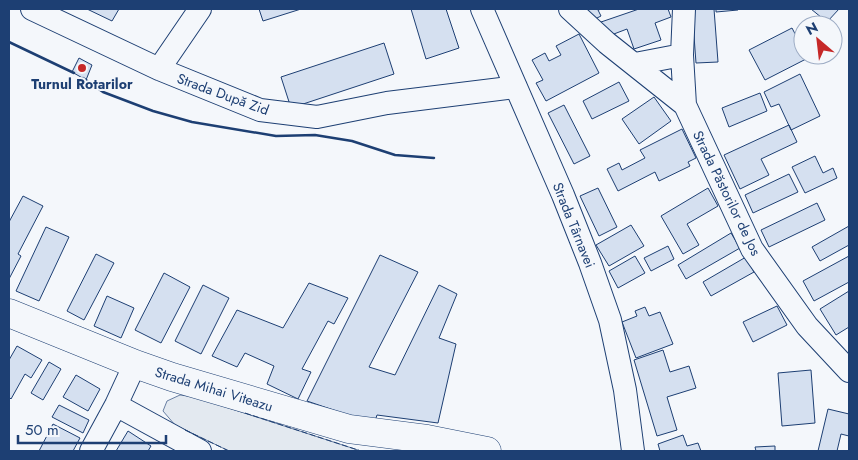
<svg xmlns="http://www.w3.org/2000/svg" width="858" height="460" font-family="Jost,sans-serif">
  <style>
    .green { fill: #e3e9f0; stroke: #687fa3 }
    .building { fill: #d5e0f0; stroke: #1d3f73 }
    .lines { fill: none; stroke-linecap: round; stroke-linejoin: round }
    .minor-casing { stroke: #1d3f73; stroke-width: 24 }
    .major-casing { stroke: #1d3f73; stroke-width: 29 }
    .minor { stroke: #f4f7fb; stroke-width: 22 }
    .major { stroke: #f4f7fb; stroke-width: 28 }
    .fence { stroke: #1d3f73; stroke-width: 1; stroke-dasharray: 6 2.5; stroke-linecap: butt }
    .wall { stroke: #1d3f73; stroke-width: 2.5 }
    .poi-dot { fill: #c62828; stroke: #f4f7fb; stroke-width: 2 }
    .labels { text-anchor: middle; stroke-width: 4; stroke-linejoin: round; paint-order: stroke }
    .poi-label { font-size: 14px; font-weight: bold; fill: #1d3f73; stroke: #f4f7fb }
    .street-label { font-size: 14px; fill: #1d3f73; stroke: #f4f7fb }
  </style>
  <rect width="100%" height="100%" fill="#f4f7fb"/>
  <!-- green -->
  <path class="green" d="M180,395L195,397L361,451H229L175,425L163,411L167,401Z"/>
  <!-- building -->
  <path class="building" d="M87,9H119L112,21Z
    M259,9H301L263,21Z
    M411,9H446L459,48L426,59Z
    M580,9H602L598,10L601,16L587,23Z
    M639,9H668L671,17L655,23L661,40L634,49L627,29L606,37L601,22Z
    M692,9H714L718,62L696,63Z
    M716,9H738V10L716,12Z
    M811,9H839L827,22Z
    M792,28L803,49V55H806L808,58L765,80L749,50Z
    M579,34L599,73L546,101L536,83L543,80L532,60L545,53L549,61L561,55L556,46Z
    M384,43L394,74L291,108L281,77Z
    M79,58L92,65L86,80L72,72Z
    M800,74L820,116L791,130L779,104L771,107L764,92Z
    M619,82L629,101L592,119L583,101Z
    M760,93L767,111L729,127L722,108Z
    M654,97L671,121L639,144L622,119Z
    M564,105L590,156L574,164L548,113Z
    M789,125L797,142L761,159L769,175L740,189L724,155Z
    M682,129L696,158L688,162L690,166L659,181L655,172L618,191L607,169L619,163L622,170L645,158L640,150Z
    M815,156L823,173L833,168L837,178L805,193L792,167Z
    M789,174L798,192L753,213L745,195Z
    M598,188L617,227L599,236L580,196Z
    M708,188L718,206L687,224L699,245L683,254L661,216Z
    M23,196L43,206L18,254L21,256L9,279V222Z
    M817,203L825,220L769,247L761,230Z
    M631,225L644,246L609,266L596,245Z
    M849,226V245L820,261L812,247Z
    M46,227L69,237L39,301L16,291Z
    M731,233L740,248L686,279L678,265Z
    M668,246L674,259L651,271L644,258Z
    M96,254L114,263L84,320L67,311Z
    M380,255L418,272L369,367L395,375L439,285L457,294L439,338L456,344L438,423L377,415L374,424L307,401Z
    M635,256L645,273L618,288L609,271Z
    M849,256V282L814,301L803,281Z
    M746,257L754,272L711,296L703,282Z
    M164,273L190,287L161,343L135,330Z
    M309,283L348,298L334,324L328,321L302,369L311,372L298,399L267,384L274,366L245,353L237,367L212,356L237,310L283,328Z
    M203,285L229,298L201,354L175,341Z
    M849,291V327L836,335L820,309Z
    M107,296L134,308L121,338L94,326Z
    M777,306L787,325L753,342L743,322Z
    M645,307L649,316L660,312L673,344L636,358L622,322L637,316L635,311Z
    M17,346L42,360L31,378L25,374L11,399L9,397V360Z
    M663,350L670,372L689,366L696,388L667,397L677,430L657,436L634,360Z
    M49,362L61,369L43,400L31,393Z
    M811,370L815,423L782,426L778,373Z
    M76,375L100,389L88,411L63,397Z
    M59,405L89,420L83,433L52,417Z
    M828,409L849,414V436L841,434L837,451H818Z
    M53,424L80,438L73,451H39Z
    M128,431L151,446L148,451H116Z
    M683,435L687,446L698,443L701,451H660L658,444Z
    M775,446V451H756L755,447Z"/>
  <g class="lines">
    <defs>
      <path id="minor" d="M32,9L159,69L260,110L317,117L387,103L516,87
        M482,9L563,195L590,263L610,320L625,390L633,451
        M570,9L607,43L685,105
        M684,9L682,55L685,105L752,249L807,326L849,371
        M635,64L682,55
        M159,69L200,9
        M116,405L200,451
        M91,451L116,405L135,364"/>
      <path id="major" d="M9,313L135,364L172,377L349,429L427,439L487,451"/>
    </defs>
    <!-- minor casing -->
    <use href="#minor" class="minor-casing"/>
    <!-- major casing -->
    <use href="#major" class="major-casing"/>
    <!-- minor -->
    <use href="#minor" class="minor"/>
    <!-- major -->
    <use href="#major" class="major"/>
    <!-- fence -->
    <path class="fence" d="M245,413L361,451
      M185,430L229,451"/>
    <!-- wall -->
    <path class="wall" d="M9,42L74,73
      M83,78L103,92L153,111L192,122L276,136L315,135L352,141L395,155L434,158"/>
  </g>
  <!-- markers -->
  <circle class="poi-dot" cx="82" cy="68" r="5"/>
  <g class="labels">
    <!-- poi labels -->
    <g class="poi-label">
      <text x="82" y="89">Turnul Rotarilor</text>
    </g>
    <!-- street labels -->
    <g class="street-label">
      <text transform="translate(223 94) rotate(20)" y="5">Strada După Zid</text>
      <text transform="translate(727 193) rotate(64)" y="5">Strada Păstorilor de Jos</text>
      <text transform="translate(574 225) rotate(68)" y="5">Strada Târnavei</text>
      <text transform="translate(214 389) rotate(17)" y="5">Strada Mihai Viteazu</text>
    </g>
  </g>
  <!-- border -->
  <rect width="858" height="460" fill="none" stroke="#1d3f73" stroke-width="20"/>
  <!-- north arrow -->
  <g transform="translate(818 40) rotate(332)"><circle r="24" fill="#f4f7fb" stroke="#9eadc5"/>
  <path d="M0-4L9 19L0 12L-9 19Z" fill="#c62828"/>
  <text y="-8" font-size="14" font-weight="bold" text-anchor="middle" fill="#1d3f73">N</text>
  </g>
  <!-- scale -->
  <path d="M18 435v8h148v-8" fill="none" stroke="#1d3f73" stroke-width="2.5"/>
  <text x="25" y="435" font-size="15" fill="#1d3f73" stroke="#f4f7fb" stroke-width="4" paint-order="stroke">50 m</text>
</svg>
